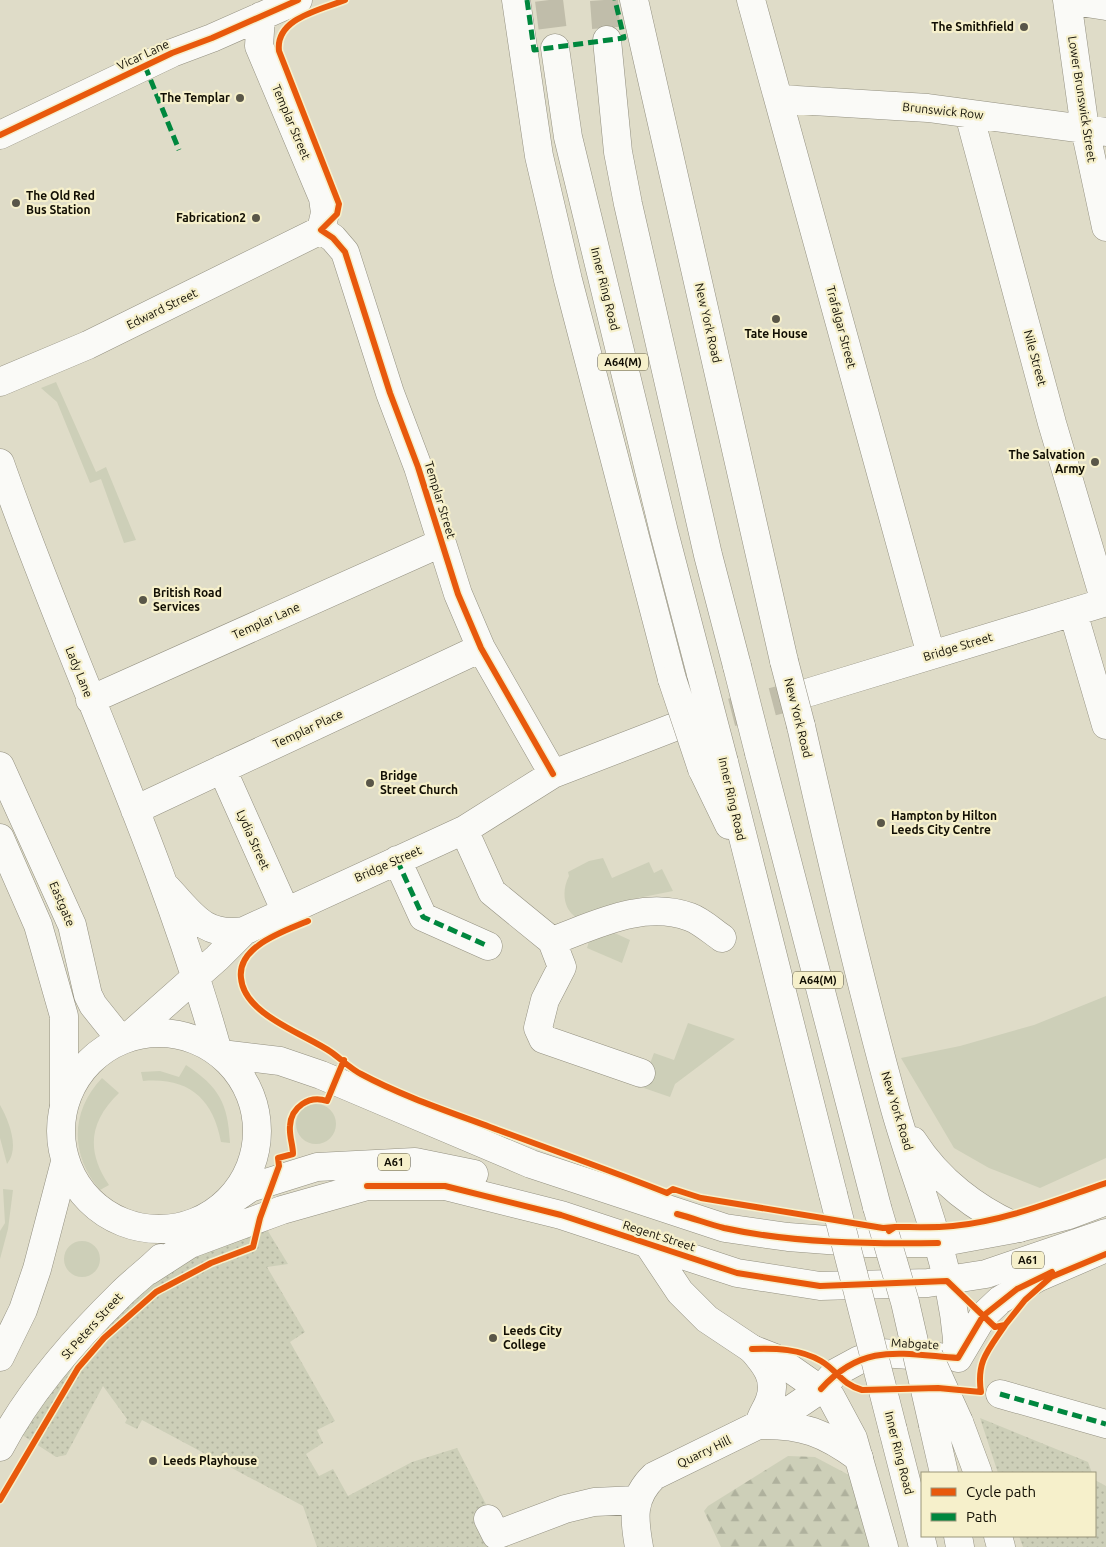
<svg xmlns="http://www.w3.org/2000/svg" width="1106" height="1547" font-family="Ubuntu,sans-serif">
  <style>
    .green { fill: #cdcfb8 }
    .forest { fill: url(#forest-firs) }
    .park { fill: url(#park-dots) }
    .lines { fill: none; stroke-linecap: round; stroke-linejoin: round }
    .minor-tunnel { stroke: #c0bdaa; stroke-width: 28; stroke-dasharray: 28 14; stroke-linecap: butt }
    .highway-tunnel { stroke: #c0bdaa; stroke-width: 28; stroke-dasharray: 28 14; stroke-linecap: butt }
    .minor-casing { stroke: #939080; stroke-width: 29 }
    .highway-casing { stroke: #939080; stroke-width: 29 }
    .minor { stroke: #fafaf7; stroke-width: 28 }
    .highway { stroke: #fafaf7; stroke-width: 28 }
    .minor-bridge-casing { stroke: #939080; stroke-width: 29; stroke-linecap: butt }
    .highway-bridge-casing { stroke: #939080; stroke-width: 29; stroke-linecap: butt }
    .minor-bridge { stroke: #fafaf7; stroke-width: 28 }
    .highway-bridge { stroke: #fafaf7; stroke-width: 28 }
    .quiet { stroke: #00873e; stroke-width: 5; stroke-dasharray: 10 5; stroke-linecap: butt }
    .cycleway-casing { stroke: #f6f0cb; stroke-width: 9 }
    .cycleway { stroke: #e8590c; stroke-width: 6 }
    .poi-dot { fill: #595648; stroke: #f6f0cb; stroke-width: 2 }
    .labels { text-anchor: middle; stroke-width: 4.5; stroke-linejoin: round; paint-order: stroke }
    .shield { fill: #f6f0cb; stroke: #56523f; stroke-width: 1 }
    .shield-label { font-size: 11px; font-weight: bold; fill: #110e03 }
    .poi-label { font-size: 12px; font-weight: bold; fill: #110e03; stroke: #f6f0cb; text-anchor: start }
    .street-label { font-size: 12px; fill: #110e03; stroke: #f6f0cb }
  </style>
  <defs>
    <pattern id="forest-firs" width="22" height="20" patternUnits="userSpaceOnUse" patternTransform="scale(1.25)"><rect width="22" height="20" fill="#cdcfb8"/><path d="M5 1l3.5 6h-7zM16 11l3.5 6h-7z" fill="#afb19d"/></pattern>
    <pattern id="park-dots" width="8" height="8" patternUnits="userSpaceOnUse" patternTransform="scale(1.25)"><rect width="8" height="8" fill="#cdcfb8"/><path d="M2 2h.1M6 6h.1" fill="none" stroke="#afb19d" stroke-width="1.8" stroke-linecap="round"/></pattern>
  </defs>
  <rect width="100%" height="100%" fill="#dfdcc8"/>
  <!-- green -->
  <path class="green" d="M56,382L96,472L106,467L136,540L124,543L101,479L90,483L57,402L41,388Z
    M603,858L612,878L649,862L654,873L662,869L673,891L618,902L577,918C562,909 562,889 569,876L568,872L589,861Z
    M608,930L630,940L622,963L587,948L590,938Z
    M1106,996V1158L1040,1188L989,1168L954,1148L901,1058L960,1046L1034,1025Z
    M688,1023L735,1039L675,1084L670,1097L641,1087L654,1053L674,1060Z
    M186,1065C219,1087 228,1103 230,1143L221,1142C213,1098 188,1077 143,1081L141,1072L160,1071L179,1077Z
    M102,1078L119,1093C89,1122 86,1151 109,1185L100,1190C70,1155 70,1112 102,1078Z
    M296 1124a20 20 0 1 1 40 0a20 20 0 1 1-40 0Z
    M0,1105C9,1121 20,1148 7,1164L0,1138Z
    M3,1189L13,1190L8,1229L0,1259V1231L5,1223Z
    M64 1259a18 18 0 1 1 36 0a18 18 0 1 1-36 0Z"/>
  <!-- forest -->
  <path class="forest" d="M788,1456L815,1457L849,1475L864,1498L875,1547H721L704,1511L708,1506Z"/>
  <!-- park -->
  <path class="park" d="M260,1218L288,1264L267,1267L305,1332L290,1342L335,1421L317,1430L323,1443L306,1454L319,1476L333,1469L348,1496L412,1462L457,1448L508,1547H317L303,1506L142,1420L137,1429L125,1423L127,1419L103,1386L66,1455L56,1457L10,1427L123,1292Z
    M980,1418L1088,1462L1092,1473H998Z
    M1095,1480L1106,1486V1547H1023L1019,1536H1095Z"/>
  <g class="lines">
    <!-- minor-tunnel -->
    <path class="minor-tunnel" d="M691,723L810,692"/>
    <!-- highway-tunnel -->
    <path class="highway-tunnel" d="M549,0L555,48
      M604,0L607,40"/>
    <defs>
      <path id="minor" d="M634,0L784,661
        M751,0L931,655
        M1067,0L1085,129L1106,227
        M1067,0L1106,6
        M261,16L259,46L323,198L325,213L321,230
        M780,99L928,108L1106,132
        M969,114L1052,423L1105,602
        M0,135L172,53L212,38L298,0
        M321,230L333,238L345,252L390,393L418,467L458,594L481,648L553,774
        M0,382L88,345L321,230
        M0,463C69,660 162,850 218,1052
        M1073,612L1106,725
        M810,692L1106,602
        M90,700L441,543
        M801,726C830,854 860,983 895,1109C918,1191 956,1271 958,1358
        M0,766L72,925L88,995L93,1005L121,1040
        M222,769L285,910
        M135,810L481,648
        M464,830L492,892L552,941L562,967L545,1000L538,1028L543,1039L641,1073
        M0,838L38,925L64,1016V1104
        M397,860L423,917L488,946
        M166,887C192,914 203,937 244,931
        M552,941C596,925 643,900 690,917C701,921 712,931 722,938
        M128,1037L217,958L244,931L464,830L553,774L672,728
        M913,1141C938,1180 976,1210 1019,1228
        M752,1349C765,1364 777,1378 770,1399C767,1409 761,1415 759,1425
        M958,1358L983,1316L1000,1300L1037,1278L1106,1248
        M1000,1394L1106,1424
        M760,1425C802,1424 825,1433 859,1458
        M488,1519L496,1535L565,1509L594,1502L637,1500
        M639,1547C634,1519 631,1498 654,1476L793,1408L821,1389L835,1373L859,1360L881,1353L939,1357"/>
      <path id="highway" d="M516,0L539,156L568,280L672,679
        M607,40L618,152L628,204L708,555L737,666
        M555,48L568,137L664,532L701,674
        M759,753L877,1207
        M724,762L833,1194
        M702,769L729,825
        M61 1131a98 98 0 1 1 196 0a98 98 0 1 1-196 0Z
        M221,1054L280,1061L321,1075L531,1164L725,1228L788,1237L867,1243H938L1019,1228L1069,1215L1106,1201
        M231,1201L250,1188L317,1167L415,1162L474,1174
        M648,1244L680,1292L707,1319L752,1349L775,1358L831,1397L853,1438L884,1547
        M148,1271L190,1244L282,1210L367,1186H445L561,1215L737,1273L820,1286L928,1283L986,1274L1106,1233
        M0,1357L23,1310L37,1269L65,1162
        M959,1422L978,1473
        M933,1425L944,1473
        M893,1430L923,1547
        M0,1447C30,1390 76,1338 121,1294C134,1281 148,1271 161,1258
        M958,1536L960,1547
        M998,1536L1001,1547"/>
    </defs>
    <!-- minor casing -->
    <use href="#minor" class="minor-casing"/>
    <!-- highway casing -->
    <use href="#highway" class="highway-casing"/>
    <!-- minor -->
    <use href="#minor" class="minor"/>
    <!-- highway -->
    <use href="#highway" class="highway"/>
    <defs>
      <path id="minor-bridge" d="M784,661L801,726"/>
      <path id="highway-bridge" d="M737,666L759,753
        M701,674L724,762
        M672,679L702,769
        M833,1194L893,1430
        M877,1207L905,1302L933,1425
        M929,1356L959,1422"/>
    </defs>
    <!-- minor-bridge casing -->
    <use href="#minor-bridge" class="minor-bridge-casing"/>
    <!-- highway-bridge casing -->
    <use href="#highway-bridge" class="highway-bridge-casing"/>
    <!-- minor-bridge -->
    <use href="#minor-bridge" class="minor-bridge"/>
    <!-- highway-bridge -->
    <use href="#highway-bridge" class="highway-bridge"/>
    <!-- quiet -->
    <path class="quiet" d="M527,0L534,50L624,38L615,0
      M145,66L179,150
      M397,860L423,917L488,946
      M1000,1394L1106,1424"/>
    <defs>
      <path id="cycleway" d="M345,0C321,10 275,18 279,51L339,204L337,214L321,230L333,238L345,252L390,393L418,467L458,594L481,648L553,774
        M0,135L172,53L212,38L298,0
        M308,921C285,931 237,946 241,978C244,1015 305,1034 331,1052C341,1059 351,1069 361,1074C402,1096 447,1111 490,1127C549,1149 609,1170 667,1193L673,1189L701,1198L883,1228L895,1227
        M367,1186H445L561,1215L737,1273L820,1286L947,1281L995,1327L1005,1325L1025,1300L1051,1277L1106,1254
        M677,1214C693,1218 708,1224 724,1228C792,1243 869,1244 938,1243
        M889,1231L895,1227C914,1227 934,1228 953,1226C1006,1221 1056,1200 1106,1183
        M752,1349C776,1348 800,1349 821,1361C838,1371 841,1384 862,1390L938,1388L981,1392C976,1361 989,1349 1005,1325
        M821,1389C863,1342 902,1354 958,1358L983,1316L1017,1289L1052,1272
        M0,1500L78,1368L104,1338L156,1292L211,1263L253,1247L260,1218L279,1166L278,1158L293,1154C293,1145 289,1136 290,1126C291,1107 309,1095 327,1101L344,1060"/>
    </defs>
    <!-- cycleway casing -->
    <use href="#cycleway" class="cycleway-casing"/>
    <!-- cycleway -->
    <use href="#cycleway" class="cycleway"/>
  </g>
  <!-- markers -->
  <g class="poi-dot">
    <circle cx="1024" cy="27" r="5"/>
    <circle cx="240" cy="98" r="5"/>
    <circle cx="16" cy="203" r="5"/>
    <circle cx="256" cy="218" r="5"/>
    <circle cx="776" cy="319" r="5"/>
    <circle cx="1095" cy="462" r="5"/>
    <circle cx="143" cy="600" r="5"/>
    <circle cx="370" cy="783" r="5"/>
    <circle cx="881" cy="823" r="5"/>
    <circle cx="493" cy="1338" r="5"/>
    <circle cx="153" cy="1461" r="5"/>
  </g>
  <g class="labels">
    <!-- shield labels -->
    <g class="shield">
      <rect x="598" y="353.5" width="50" height="17" rx="4"/>
      <rect x="793" y="971.5" width="50" height="17" rx="4"/>
      <rect x="378" y="1153.5" width="32" height="17" rx="4"/>
      <rect x="1012" y="1251.5" width="32" height="17" rx="4"/>
    </g>
    <g class="shield-label">
      <text x="623" y="366">A64(M)</text>
      <text x="818" y="984">A64(M)</text>
      <text x="394" y="1166">A61</text>
      <text x="1028" y="1264">A61</text>
    </g>
    <!-- poi labels -->
    <g class="poi-label">
      <text x="1014" y="31" text-anchor="end">The Smithfield</text>
      <text x="230" y="102" text-anchor="end">The Templar</text>
      <text x="26" y="200">The Old Red<tspan x="26" dy="14">Bus Station</tspan></text>
      <text x="246" y="222" text-anchor="end">Fabrication2</text>
      <text x="776" y="338" text-anchor="middle">Tate House</text>
      <text x="1085" y="459" text-anchor="end">The Salvation<tspan x="1085" dy="14">Army</tspan></text>
      <text x="153" y="597">British Road<tspan x="153" dy="14">Services</tspan></text>
      <text x="380" y="780">Bridge<tspan x="380" dy="14">Street Church</tspan></text>
      <text x="891" y="820">Hampton by Hilton<tspan x="891" dy="14">Leeds City Centre</tspan></text>
      <text x="503" y="1335">Leeds City<tspan x="503" dy="14">College</tspan></text>
      <text x="163" y="1465">Leeds Playhouse</text>
    </g>
    <!-- street labels -->
    <g class="street-label">
      <text transform="translate(143 55) rotate(-25)" y="4">Vicar Lane</text>
      <text transform="translate(1082 99) rotate(81)" y="4">Lower Brunswick Street</text>
      <text transform="translate(943 111) rotate(6)" y="4">Brunswick Row</text>
      <text transform="translate(291 122) rotate(67)" y="4">Templar Street</text>
      <text transform="translate(605 289) rotate(76)" y="4">Inner Ring Road</text>
      <text transform="translate(162 309) rotate(-26)" y="4">Edward Street</text>
      <text transform="translate(708 323) rotate(77)" y="4">New York Road</text>
      <text transform="translate(841 327) rotate(75)" y="4">Trafalgar Street</text>
      <text transform="translate(1035 358) rotate(75)" y="4">Nile Street</text>
      <text transform="translate(440 500) rotate(73)" y="4">Templar Street</text>
      <text transform="translate(266 621) rotate(-24)" y="4">Templar Lane</text>
      <text transform="translate(958 647) rotate(-17)" y="4">Bridge Street</text>
      <text transform="translate(79 672) rotate(68)" y="4">Lady Lane</text>
      <text transform="translate(798 718) rotate(76)" y="4">New York Road</text>
      <text transform="translate(308 729) rotate(-25)" y="4">Templar Place</text>
      <text transform="translate(732 799) rotate(77)" y="4">Inner Ring Road</text>
      <text transform="translate(253 840) rotate(66)" y="4">Lydia Street</text>
      <text transform="translate(388 864) rotate(-24)" y="4">Bridge Street</text>
      <text transform="translate(62 904) rotate(67)" y="4">Eastgate</text>
      <text transform="translate(897 1111) rotate(73)" y="4">New York Road</text>
      <text transform="translate(659 1236) rotate(18)" y="4">Regent Street</text>
      <text transform="translate(92 1326) rotate(-48)" y="4">St Peters Street</text>
      <text transform="translate(915 1344) rotate(3)" y="4">Mabgate</text>
      <text transform="translate(704 1452) rotate(-26)" y="4">Quarry Hill</text>
      <text transform="translate(899 1453) rotate(76)" y="4">Inner Ring Road</text>
    </g>
  </g>
  <!-- legend -->
  <rect x="921" y="1472" width="175" height="65" fill="#f6f0cb" stroke="#9a967b"/>
  <rect x="931" y="1488" width="25" height="8" fill="#e8590c" stroke="#9a967b"/>
  <text x="966" y="1497" font-size="15" fill="#110e03">Cycle path</text>
  <rect x="931" y="1513" width="25" height="8" fill="#00873e" stroke="#9a967b"/>
  <text x="966" y="1522" font-size="15" fill="#110e03">Path</text>
</svg>
